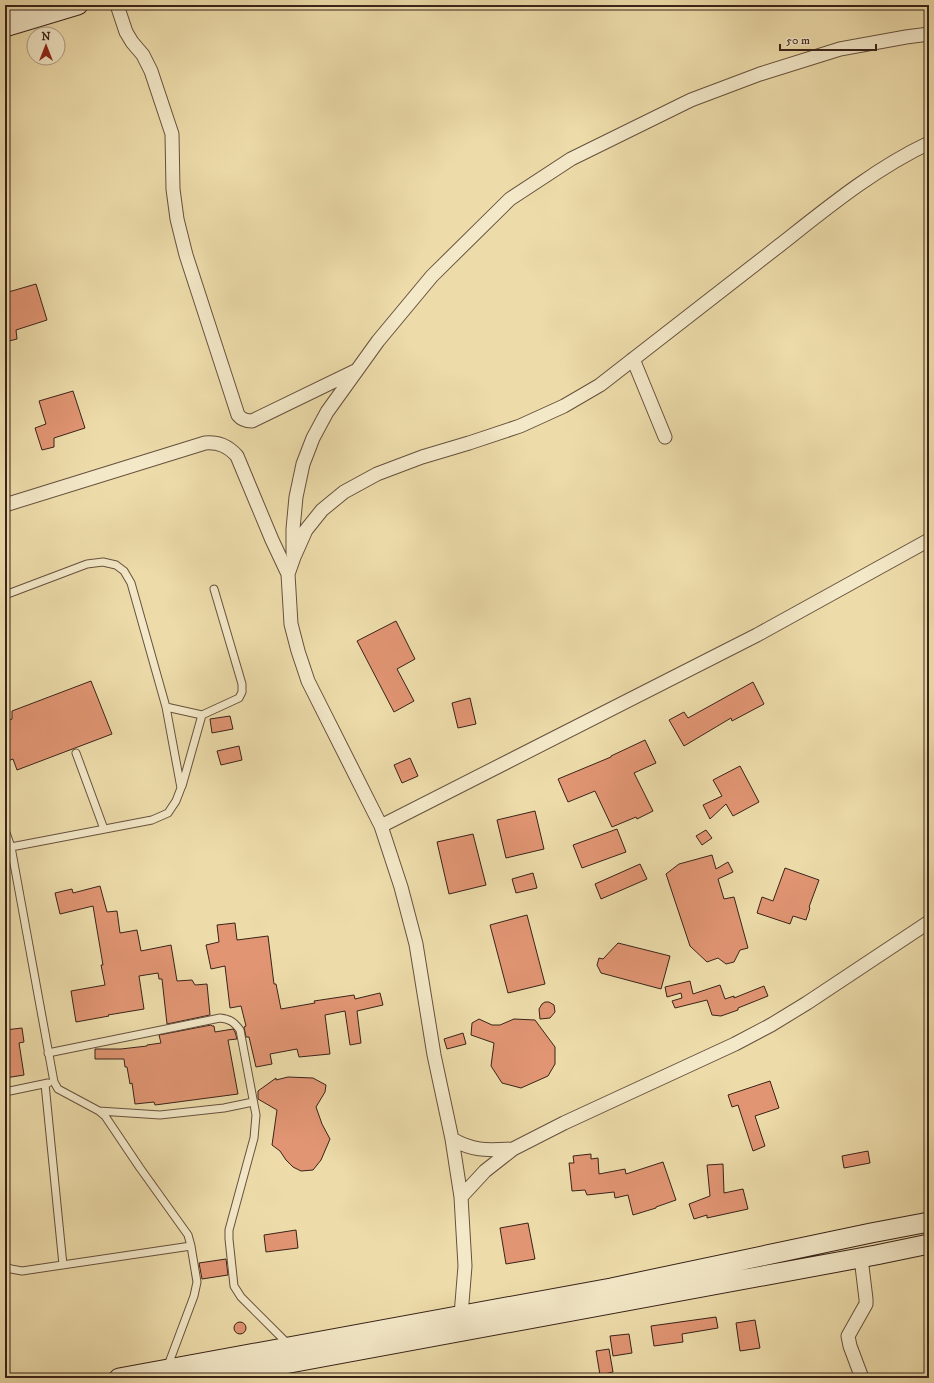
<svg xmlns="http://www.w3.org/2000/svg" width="934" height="1383" font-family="'IM FELL DW Pica',serif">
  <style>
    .building { fill: #e19573; stroke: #392319 }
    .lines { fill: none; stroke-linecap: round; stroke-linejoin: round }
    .lane-casing { stroke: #66513d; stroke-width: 9 }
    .street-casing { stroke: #66513d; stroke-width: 15 }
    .secondary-casing { stroke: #392319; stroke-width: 21 }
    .lane { stroke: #f3e8c8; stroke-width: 7 }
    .street { stroke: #f3e8c8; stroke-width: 13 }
    .secondary { stroke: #f3e8c8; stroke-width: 19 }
  </style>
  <rect width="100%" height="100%" fill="#eddcaa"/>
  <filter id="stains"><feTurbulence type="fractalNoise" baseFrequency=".005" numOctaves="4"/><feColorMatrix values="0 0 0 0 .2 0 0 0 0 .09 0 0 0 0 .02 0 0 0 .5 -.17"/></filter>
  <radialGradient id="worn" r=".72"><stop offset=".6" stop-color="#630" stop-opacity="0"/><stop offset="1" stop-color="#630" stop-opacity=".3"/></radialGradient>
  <!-- building -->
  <path class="building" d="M36,284L47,320L16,330L17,339L5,342V318L9,316L5,303V293Z
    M73,391L85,428L54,438V447L42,450L35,428L46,424L39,401Z
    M396,621L415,659L397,669L414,701L394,712L357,641Z
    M91,681L112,734L17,770L13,759L5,762V722L12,719V711Z
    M753,682L764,704L732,721L731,718L684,746L669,720L684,712L688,718Z
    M470,698L476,724L458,728L452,703Z
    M230,716L233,729L212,733L210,719Z
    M645,740L656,763L634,773L653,811L637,819L636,817L612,827L595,791L568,802L558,779L611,757V756Z
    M239,746L242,760L221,765L217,751Z
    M410,758L418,776L402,783L394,765Z
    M740,766L759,802L733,816L726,804L710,819L703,805L722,796L713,780Z
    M535,811L544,849L506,858L497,820Z
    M617,829L626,852L582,868L573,845Z
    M706,830L712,838L702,845L696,836Z
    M473,834L486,885L449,894L437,842Z
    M712,855L716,869L728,862L733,872L718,879L724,899L734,897L748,948L740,950L734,962L726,964L718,958L707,962L690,946L666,874L679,864Z
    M640,864L647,879L601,899L595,884Z
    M785,868L819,880L809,907L810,908L806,920L793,916L790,924L757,913L762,897L773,901Z
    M533,873L537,888L516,893L512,879Z
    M100,886L107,912L117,911L120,933L137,930L141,951L171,945L177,981L192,980L195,985L207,984L210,1015L167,1024L162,979H159L158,973L139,976L144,1009L108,1015L109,1016L76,1022L71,991L105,985L101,965H103L93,906L60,914L55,893L72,889L73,893Z
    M527,915L545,984L508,993L490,925Z
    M235,923L237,940L268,936L274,984H276L281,1009L315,1003L314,1001L354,995L355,999L380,993L383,1005L357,1011L361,1043L350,1045L345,1011L325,1015L330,1054L299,1057L297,1049L270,1054L272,1064L256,1067L249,1037H246L244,1027L246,1026L241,1006L230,1008L225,966L211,969L206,945L219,942L217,925Z
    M618,943L670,956L661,989L601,973L597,965L599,958L603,959Z
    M690,981L693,994L720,985L725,999L734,996V998L764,986L768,996L738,1008V1010L721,1016L712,1015L707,1000L675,1008L672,1001L682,998L681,993L667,997L665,987Z
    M545,1002H549L554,1005L555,1012L550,1018L540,1019L539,1009L542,1004Z
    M479,1019L492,1025H500L514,1019L535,1020L555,1047V1064L548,1076L521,1088L502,1083L491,1066L494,1043L471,1035L472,1023Z
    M211,1025L212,1026H214L215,1032L233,1029L235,1032L237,1039L228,1040L238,1094L155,1105L154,1102L135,1104L132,1083L130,1084L127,1067H125L124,1059H95V1049H121L147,1046V1045L161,1043L159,1035Z
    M22,1028L24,1042L19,1043L24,1075L5,1078V1030Z
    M463,1033L466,1044L447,1049L444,1039Z
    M288,1077L313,1078L326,1085L325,1092L316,1107L322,1124L330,1139L321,1160L313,1170L301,1171L293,1167L286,1160L280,1151L272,1145L277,1110L258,1099V1091L276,1078V1080Z
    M770,1081L779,1108L755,1116L765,1146L753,1151L738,1105L732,1107L728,1095Z
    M868,1151L870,1163L844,1168L842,1156Z
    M591,1154V1159L598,1158L599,1174L625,1169L626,1174L663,1162L676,1200L656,1207V1208L633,1215L628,1195L615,1198L614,1192L587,1195L585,1190L572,1191L569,1163H574L573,1156Z
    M723,1164L724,1193L743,1189L748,1209L707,1218V1215L694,1219L689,1204L710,1196L707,1165Z
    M528,1223L535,1259L506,1264L500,1228Z
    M296,1230L298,1248L266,1252L264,1235Z
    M226,1259L228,1275L202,1279L199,1263Z
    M716,1317L718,1328L682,1334L683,1342L654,1346L651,1326Z
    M755,1320L760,1348L740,1351L736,1323Z
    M234 1328a6 6 0 1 1 12 0a6 6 0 1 1-12 0Z
    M629,1334L632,1353L613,1356L610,1336Z
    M609,1349L613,1372L600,1375L596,1351Z"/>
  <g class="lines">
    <defs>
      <path id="lane" d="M5,595L87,564L103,562L116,565L124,571L131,583L166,707L181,788L176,801L168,813L152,820L11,847
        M166,707L202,715L239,698L242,692V684L214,589
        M76,753L104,829
        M182,786L202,715
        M5,830L11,847L54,1082L58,1089L99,1111L105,1116L140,1168L188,1235L191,1246L197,1282L194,1296L167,1368
        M48,1053L220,1018C230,1019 234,1022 240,1030L256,1115L254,1138L229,1230V1239L234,1286L241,1297L288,1344
        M45,1084L63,1265
        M5,1092L48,1083
        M99,1111L160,1115L224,1108L253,1102
        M5,1266L11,1269L22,1271L191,1246"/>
      <path id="street" d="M117,5L126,32L132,42L143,55L151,71L172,134L173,189L177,219L186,255L238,415C242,420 246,421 252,421L355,371
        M633,359L665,437
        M5,505L205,443C219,442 228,446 237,456L272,540L288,574
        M293,554V529L296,497L303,464L313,438L327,412L378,341L432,276L510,199L571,159L691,100L760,74L840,49L906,37L929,34
        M381,826L757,635L929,540
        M452,1139C475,1152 488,1150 513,1149
        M461,1197L485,1171L513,1149L564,1123L735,1044L771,1025L807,1003L929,922
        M861,1258L866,1299V1304L848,1336L850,1346L862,1378
        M461,1315L465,1266L461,1197L452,1139L434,1055L416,944L401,887L381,826L308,681L298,651L291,624L288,574L294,557L306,530L322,510L344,492L377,474L422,457L469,443L520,426L564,406L600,385C660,338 720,292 780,245C827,208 874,169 929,143"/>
      <path id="secondary" d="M5,13L31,5
        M5,27L78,5
        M119,1378L611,1288L871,1233L929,1222
        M208,1378L876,1255L929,1244"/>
    </defs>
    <!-- lane casing -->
    <use href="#lane" class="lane-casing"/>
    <!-- street casing -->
    <use href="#street" class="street-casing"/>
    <!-- secondary casing -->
    <use href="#secondary" class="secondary-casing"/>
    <!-- lane -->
    <use href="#lane" class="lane"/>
    <!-- street -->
    <use href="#street" class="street"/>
    <!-- secondary -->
    <use href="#secondary" class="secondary"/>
  </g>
  <!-- margin -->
  <rect width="934" height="1383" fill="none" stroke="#eddcaa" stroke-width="20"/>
  <rect x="6" y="6" width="922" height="1371" fill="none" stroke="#392319" stroke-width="2"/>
  <rect x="10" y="10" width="914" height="1363" fill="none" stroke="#392319"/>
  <!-- north arrow -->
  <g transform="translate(46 46)"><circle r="19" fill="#f3e8c8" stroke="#a99982"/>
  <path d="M0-3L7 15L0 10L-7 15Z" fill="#8f2418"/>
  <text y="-6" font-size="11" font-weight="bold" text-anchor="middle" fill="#392319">N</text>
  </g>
  <!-- scale -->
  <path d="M780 44v6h96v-6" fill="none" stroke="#392319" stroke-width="2"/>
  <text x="786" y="44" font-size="12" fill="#392319" stroke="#f3e8c8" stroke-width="3" paint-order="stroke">50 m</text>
  <rect width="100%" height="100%" filter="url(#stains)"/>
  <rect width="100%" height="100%" fill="url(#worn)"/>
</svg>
